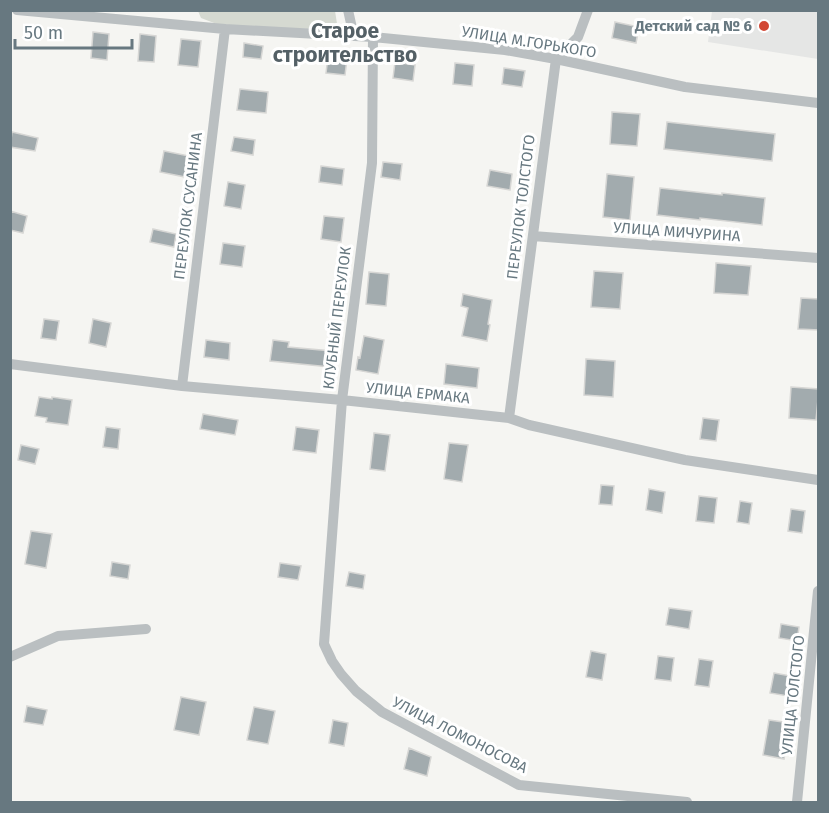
<svg xmlns="http://www.w3.org/2000/svg" width="829" height="813" font-family="'Fira Sans',sans-serif">
  <style>
    .built { fill: #e5e6e5 }
    .green { fill: #d5d9d1 }
    .building { fill: #a2abae; stroke: #d6d6d4; stroke-width: 1.5 }
    .lines { fill: none; stroke-linecap: round; stroke-linejoin: round }
    .minor { stroke: #babfc1; stroke-width: 10 }
    .poi-dot { fill: #d24734; stroke: #fff; stroke-width: 2 }
    .labels { text-anchor: middle; stroke-width: 6; stroke-linejoin: round; paint-order: stroke }
    .poi-label { font-size: 15px; font-weight: bold; fill: #677880; stroke: #fff; text-anchor: end }
    .street-label { font-size: 15px; fill: #677880; stroke: #fff }
    .district-label { font-size: 21px; font-weight: bold; fill: #546066; stroke: #fff }
  </style>
  <rect width="100%" height="100%" fill="#f5f5f2"/>
  <!-- built -->
  <path class="built" d="M712,11H818V59L708,42Z"/>
  <!-- green -->
  <path class="green" d="M198,11H335L338,30L222,26L201,18Z"/>
  <!-- building -->
  <path class="building" d="M615,22L639,27L636,43L612,38Z
    M93,32L109,34L107,60L91,58Z
    M140,34L156,36L154,62L138,61Z
    M181,39L201,41L198,67L178,65Z
    M244,43L263,46L261,59L243,57Z
    M328,57L347,59L345,75L326,73Z
    M395,62L415,65L413,81L393,78Z
    M455,63L474,65L472,86L453,84Z
    M504,68L525,71L522,87L502,84Z
    M240,89L268,92L266,113L237,110Z
    M612,112L640,114L637,146L610,144Z
    M667,122L775,134L772,161L664,149Z
    M12,132L38,138L35,151L10,147Z
    M234,137L255,140L253,155L231,151Z
    M164,151L189,156L185,177L160,172Z
    M383,162L402,164L400,180L381,177Z
    M321,166L344,169L342,185L319,182Z
    M490,170L512,174L510,190L487,186Z
    M607,174L634,177L630,220L603,217Z
    M228,182L245,185L241,209L224,206Z
    M660,188L722,195V193L765,198L762,225L700,218V220L657,215Z
    M10,211L27,216L23,233L10,230Z
    M324,216L344,218L341,242L321,239Z
    M153,229L176,234L174,247L150,242Z
    M223,243L245,246L242,267L220,264Z
    M716,263L751,266L748,295L714,293Z
    M594,271L623,273L620,309L591,307Z
    M369,272L389,274L386,306L366,304Z
    M463,294L492,300L488,324L490,325L487,341L462,336L468,308L461,306Z
    M801,298L819,299V330L798,329Z
    M44,319L59,321L56,340L41,338Z
    M93,319L111,323L106,347L89,343Z
    M364,336L384,340L378,374L356,370L358,357L360,358Z
    M206,340L230,343L229,360L204,357Z
    M273,340L289,342L288,347L332,351L330,367L270,361Z
    M586,359L615,361L613,397L584,395Z
    M446,364L479,368L477,388L444,384Z
    M791,387L819,389L816,420L789,418Z
    M39,397L52,399V397L72,400L68,425L46,422L47,418L35,416Z
    M203,414L238,420L235,435L200,429Z
    M703,418L719,420L716,441L700,439Z
    M106,427L120,429L118,449L103,447Z
    M296,427L319,430L316,453L293,450Z
    M374,433L390,435L385,471L370,469Z
    M449,443L468,445L462,482L444,479Z
    M21,445L39,449L35,464L18,460Z
    M601,485L614,486L612,505L599,504Z
    M649,489L665,492L662,513L646,510Z
    M699,496L717,498L714,523L696,521Z
    M740,501L752,503L749,524L737,522Z
    M791,509L805,511L802,533L788,531Z
    M31,531L52,534L46,568L25,564Z
    M112,562L130,565L128,579L110,576Z
    M280,563L301,566L298,580L278,577Z
    M349,572L365,575L363,589L346,586Z
    M669,608L692,611L689,629L666,625Z
    M781,624L799,627L797,641L779,638Z
    M591,651L606,654L602,680L586,677Z
    M658,656L674,658L671,681L655,679Z
    M699,659L713,661L709,687L695,685Z
    M774,673L791,676L788,696L770,693Z
    M181,697L206,702L199,735L174,730Z
    M27,706L47,710L43,725L24,722Z
    M254,707L275,711L268,744L247,740Z
    M333,720L348,723L344,746L329,743Z
    M769,720L790,723L784,759L763,755Z
    M409,748L431,757L427,776L404,769Z"/>
  <g class="lines">
    <!-- minor -->
    <path class="minor" d="M17,10L225,29L373,37L505,50L556,59L685,87L818,103
      M348,10L352,28L373,37L372,163L342,400L324,644L332,661L341,674L356,691L382,712L519,785L687,802
      M533,236L818,258
      M10,364L182,386L342,400L509,418L529,425L685,460L818,480
      M182,386L225,29
      M509,418L556,59L578,37L588,10
      M10,657L58,636L146,629
      M797,802L818,591"/>
  </g>
  <!-- markers -->
  <circle class="poi-dot" cx="764" cy="26" r="6"/>
  <g class="labels">
    <!-- poi labels -->
    <g class="poi-label">
      <text x="752" y="31">Детский сад № 6</text>
    </g>
    <!-- street labels -->
    <g class="street-label">
      <text transform="translate(529 42) rotate(9)" y="5">УЛИЦА М.ГОРЬКОГО</text>
      <text transform="translate(188 206) rotate(-83)" y="5">ПЕРЕУЛОК СУСАНИНА</text>
      <text transform="translate(521 207) rotate(-83)" y="5">ПЕРЕУЛОК ТОЛСТОГО</text>
      <text transform="translate(677 232) rotate(4)" y="5">УЛИЦА МИЧУРИНА</text>
      <text transform="translate(337 318) rotate(-83)" y="5">КЛУБНЫЙ ПЕРЕУЛОК</text>
      <text transform="translate(418 393) rotate(6)" y="5">УЛИЦА ЕРМАКА</text>
      <text transform="translate(793 695) rotate(-84)" y="5">УЛИЦА ТОЛСТОГО</text>
      <text transform="translate(460 735) rotate(27)" y="5">УЛИЦА ЛОМОНОСОВА</text>
    </g>
    <!-- district labels -->
    <g class="district-label">
      <text x="345" y="38">Старое<tspan x="345" dy="24">строительство</tspan></text>
    </g>
  </g>
  <!-- border -->
  <rect width="829" height="813" fill="none" stroke="#677880" stroke-width="24"/>
  <!-- scale -->
  <path d="M15 39v9h117v-9" fill="none" stroke="#677880" stroke-width="3"/>
  <text x="24" y="39" font-size="18" fill="#677880" stroke="#ffffff" stroke-width="4.5" paint-order="stroke">50 m</text>
</svg>
